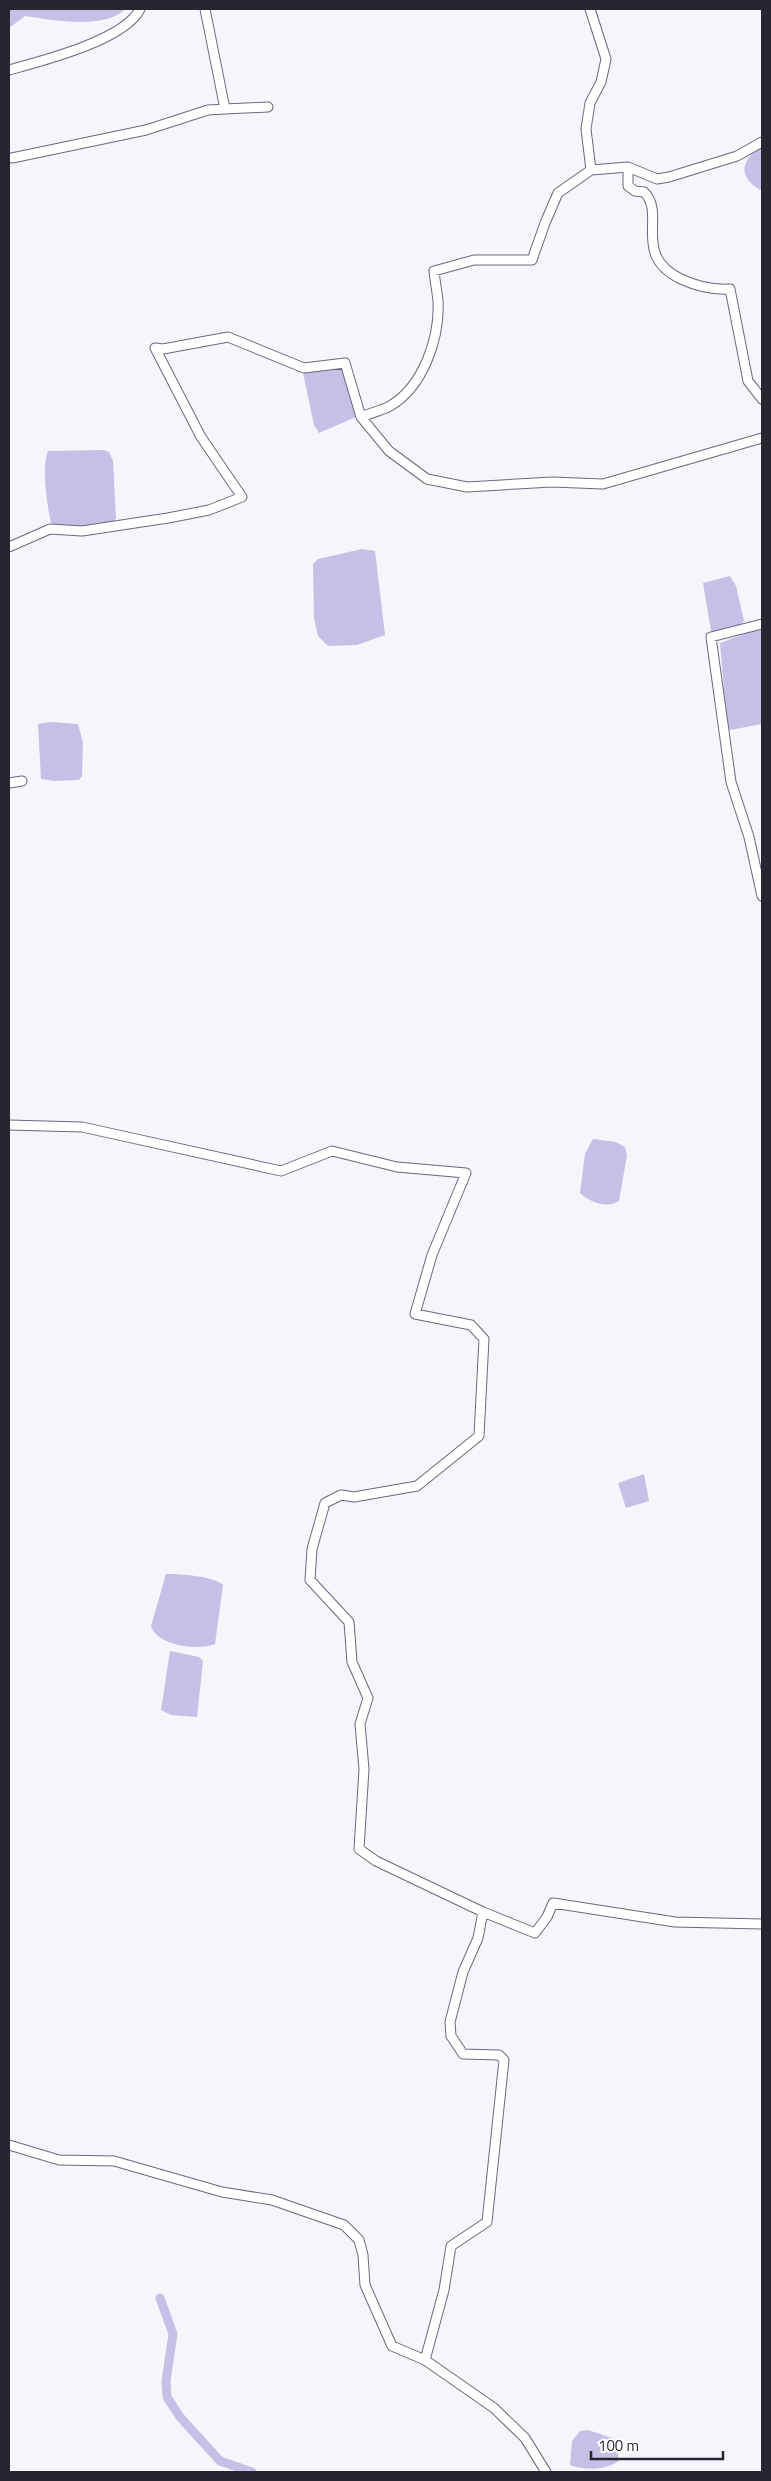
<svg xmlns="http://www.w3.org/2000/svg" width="771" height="2481" font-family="'Titillium Web',sans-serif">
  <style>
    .water { fill: #c8bfe7 }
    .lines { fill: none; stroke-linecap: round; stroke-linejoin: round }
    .canal { stroke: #c8bfe7; stroke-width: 9 }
    .street-casing { stroke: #6c6780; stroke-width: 11 }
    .street { stroke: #fff; stroke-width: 9 }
  </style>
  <rect width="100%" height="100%" fill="#f6f5fb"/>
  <!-- water -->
  <path class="water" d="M9,9H125C105,30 50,20 25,16L9,28Z
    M762,146V189L760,190C737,176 741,160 762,146Z
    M344,366L356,417L319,433L314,425L303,373Z
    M104,450L109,452L113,461L116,518L114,522C95,526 69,533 51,523C47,504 41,468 48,451Z
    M362,549L375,551L385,635L357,645L328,646L318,636L314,618L313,564L318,559Z
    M730,576L736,586L744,621C738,629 721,632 711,631L703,583Z
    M762,630V724L730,730L727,726L720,643L752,631Z
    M51,722L78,724L83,743L82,776L79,780L54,781L41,779L38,724Z
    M593,1139L616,1142L625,1147L627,1155L619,1201C606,1209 590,1202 580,1193L585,1154Z
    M644,1474L649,1501L626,1508L618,1483Z
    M166,1574C180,1574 214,1576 223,1585L215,1644C199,1651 157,1646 151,1626Z
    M170,1651L199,1657L203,1661L197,1717L171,1715L161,1710Z
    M588,2430L615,2439L619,2461C606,2470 585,2471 570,2465L572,2441L580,2431Z"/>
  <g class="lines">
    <!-- canal -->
    <path class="canal" d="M160,2298L173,2334L166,2381L167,2397L180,2417L220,2461L252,2472"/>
    <defs>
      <path id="street" d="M205,9L225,109L268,107
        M590,9L606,59L601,82L590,103L586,129L591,170L628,167V186L635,191L644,192C667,214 631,255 681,279C698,287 712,290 730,289L748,381L762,399
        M9,70C42,61 125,40 140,9
        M12,158L146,130L208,110L225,109
        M628,167L657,179L669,177L737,156L762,142
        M361,417C370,413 381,411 390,406C423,387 440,338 438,301C437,291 435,281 434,271L474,260H532L545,223L558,193L591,170
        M9,547L50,529L82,531L168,518L209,510L242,497L201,437L155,348L163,349L228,337L304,368L345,363L361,417L389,451L427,479L467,487L552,482L603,484L762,438
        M762,624L711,637L731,782L749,837L762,896
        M9,783L22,781
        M9,1125L82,1127L281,1171L332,1151L397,1167L466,1173L432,1255L415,1314L471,1325L484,1339L479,1436L417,1486L354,1497L341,1495L325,1503L312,1549L310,1580L349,1622L352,1662L368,1698L360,1724L364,1769L359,1849L376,1861L483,1912L535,1933L547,1917L553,1903L675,1922L762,1924
        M9,2145L59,2160L114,2161L222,2192L272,2200L344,2225L359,2240L363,2255L365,2285L392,2346L425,2360L444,2290L451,2246L487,2222L504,2060L499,2055L463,2054L451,2036L450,2022L463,1972L478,1938L483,1912
        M425,2360L494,2408L525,2438L546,2472"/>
    </defs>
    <!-- street casing -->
    <use href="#street" class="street-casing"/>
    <!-- street -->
    <use href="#street" class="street"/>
  </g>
  <!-- border -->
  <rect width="771" height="2481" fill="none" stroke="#282530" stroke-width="20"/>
  <!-- scale -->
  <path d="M591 2451v8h132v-8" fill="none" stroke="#282530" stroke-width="2.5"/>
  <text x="598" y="2451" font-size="15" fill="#282530" stroke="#ffffff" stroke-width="4" paint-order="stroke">100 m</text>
</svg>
